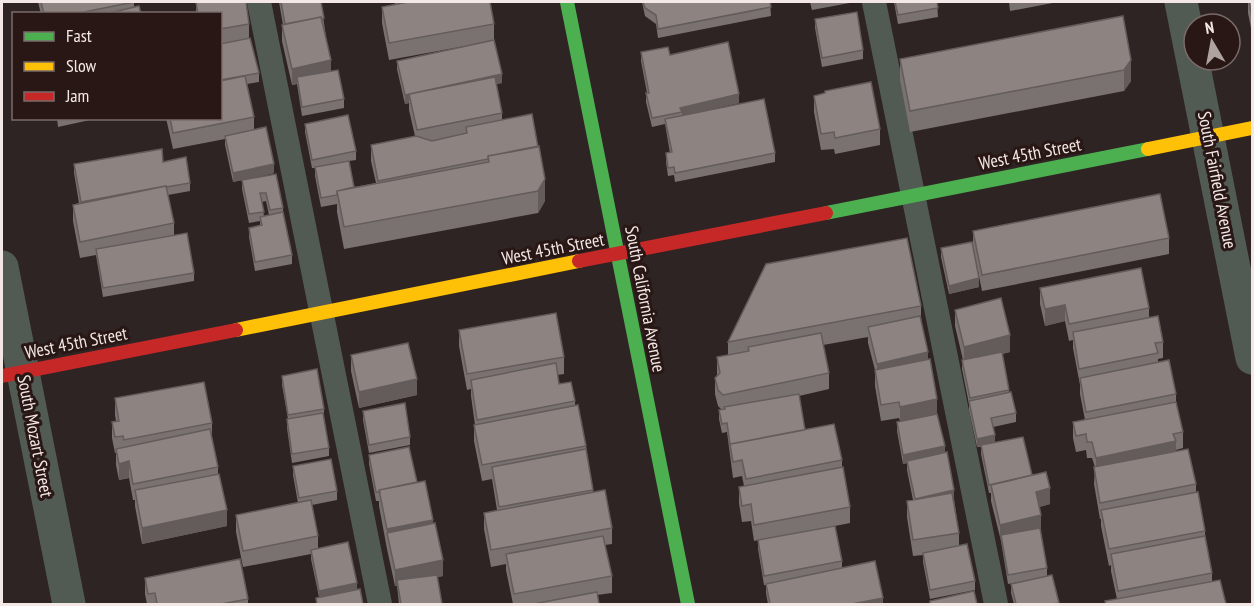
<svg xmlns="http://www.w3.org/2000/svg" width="1254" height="606" font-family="'PT Sans Narrow',sans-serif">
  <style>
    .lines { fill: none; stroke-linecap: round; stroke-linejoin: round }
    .lane { stroke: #515a53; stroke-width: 24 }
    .street { stroke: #515a53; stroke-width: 33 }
    .fast { stroke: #4caf50; stroke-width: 14 }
    .slow { stroke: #ffc107; stroke-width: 14 }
    .jam { stroke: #c62828; stroke-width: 14 }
    .wall { fill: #797270; fill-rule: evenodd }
    .shaded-wall { fill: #635c5b }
    .building { fill: #8d8482; stroke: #635c5b; stroke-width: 1.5 }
    .labels { text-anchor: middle; stroke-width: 6; stroke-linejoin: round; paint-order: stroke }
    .street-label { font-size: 18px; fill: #f4e8e6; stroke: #281715 }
  </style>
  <rect width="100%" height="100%" fill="#2e2423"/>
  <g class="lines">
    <!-- lane -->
    <path class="lane" d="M259,2L380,604
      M874,2L996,604"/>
    <!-- street -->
    <path class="street" d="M1181,2L1252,358
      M2,267L69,604"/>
    <!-- fast -->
    <path class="fast" d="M567,2L688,604
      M826,213L1148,149"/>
    <!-- slow -->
    <path class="slow" d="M1148,149L1252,128
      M236,330L579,261"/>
    <!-- jam -->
    <path class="jam" d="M579,261L826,213
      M2,376L236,330"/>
  </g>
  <!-- wall -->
  <path class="wall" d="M38,2H134V7L141,14H41Z
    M196,2H246L249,24V38L259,73V82L247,84L254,117V130L274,173L233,182L225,145V139L173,149L166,118H220V14H196Z
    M279,2H321L331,72L344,99V108L302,116L297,84L292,85L282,41V25H283Z
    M394,2H490L494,24V40L502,83L496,84L502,113V120L545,201L538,213L344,249L337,212V204L321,207L315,176V168H312L305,132V124L356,151V160L349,161L354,187L376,183L371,161V145L415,136L409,110V103L405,104L397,69V61L471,45L389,60L382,23V7L395,4Z
    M642,2H770L771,16L658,38L656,24L645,16Z
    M810,2H855L812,10Z
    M894,2H937L938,17L898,24Z
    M1009,2H1058L1010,11Z
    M1248,2H1252V33L1248,13Z
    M1123,16L1131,81L1124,91L910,132L900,80V59Z
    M815,19L863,50V59L822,67L815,28Z
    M641,52L670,55L739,103L711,109L775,153V162L675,182L674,175L668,176L666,162V153H670L665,124L652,127L646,102V93H647L641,61Z
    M814,96L880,129V145L835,154L834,149L821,150L814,112Z
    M57,118H99L58,127Z
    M163,162L190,183V191L168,195L174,223V235L194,273V281L103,297L96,255L80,258L73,221V205L79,203L74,173V164Z
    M276,174L283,208V213L292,255V264L255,271L249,237V228L260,225V221L249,223L242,189V180ZM266,201L269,215L264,216L262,202Z
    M973,231L1169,238V254L982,291L973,247Z
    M941,248L979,287L949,294L941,257Z
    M1040,288L1149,308V318L1163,342V358L1158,359V362L1176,394V402L1183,432V448L1176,450V451L1196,484V493L1205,531V536L1212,573V581L1226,604H1105V601L1117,599L1111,571V565L1109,566L1101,526V519H1100L1094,484L1095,467L1092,458H1087L1086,450L1076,452L1073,438V422L1085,420L1080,394V385L1073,348V340L1069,341L1065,321L1045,326L1040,304Z
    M921,306V317L937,414L954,499L959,533V546L975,581V590L930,599L923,562V555L913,556L907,517V501L913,500L907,470V463L903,464L897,431V422L900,421L899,418L881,421L875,386V370L868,343V337L823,345L829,373V389L799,396L805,430L842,460V467L850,507V523L835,526L842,561V568L883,604H768L766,593V585H764L758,549V540L754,541L751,521L742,522L739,503V487L744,486L742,476L733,478L727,432L722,433L719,419V410H722L718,406L715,394V378L717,375V357L728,355V342Z
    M955,310L1010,352L1002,354L1009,392L1016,413V422L993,427L995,443L1032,475L1050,504L1039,507L1041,531H1040L1047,568V576L1059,604H1014L1011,593V584L1028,580L1008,584L1001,541L991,501V493H989L981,454V447H977L969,410V404L962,369V360H963L955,326Z
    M459,330L564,357V374L557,375L559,384L575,401V406L586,446L593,492L612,528V544L605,545L612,576V593L597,595L599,604H513L506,570V564L491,567L484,529V513L497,510L492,479L482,481L474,441V425H475L471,396V389L467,390L459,346Z
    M351,355L417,395L359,408L351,371Z
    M282,376L324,409V418L329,448V456L292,463L287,428V419H288L282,385Z
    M115,398L212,423V438L218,467V474L227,526L142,544L135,506V500H133L129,478L119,480L116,465V453H115L112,438V422L116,421L115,415Z
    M363,411L410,437V445L369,453L363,420Z
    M369,455L417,482L433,523L443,576L437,577L442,604H399L397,586H395L387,549L379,506V501H376L369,464Z
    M293,466L337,491V500L312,505L318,536V549L357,590L363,604H316V598L319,597L311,559V554L243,567L236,532V515L298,503L293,475Z
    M145,578L248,599V604H147L145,594Z"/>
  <!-- shaded-wall -->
  <path class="shaded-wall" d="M331,60V77H297V84L292,85V69Z
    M1131,60V81L1124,91V70Z
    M502,74V83L411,102L409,94V103L405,104V95Z
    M739,94V103L682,116V112L680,108Z
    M274,164V173L233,182V173Z
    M545,179V201L538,213V191Z
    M979,278V287L949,294V286Z
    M1065,305V321L1045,326V309Z
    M1010,335V352L964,363V347Z
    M928,352V368L877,380V364Z
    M417,379V395L359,408V392Z
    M937,399V415L900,423V407Z
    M995,435V444L977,447V439Z
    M1176,441V457L1096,474V458Z
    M945,446V455L903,464V455Z
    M129,461V478L119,480V464Z
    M1050,488V504L1036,508V492Z
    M954,490V499L915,508V499Z
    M227,510V526L142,544V528Z
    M1041,515V531L1002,540L1001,535L1000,541V525Z
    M433,520V536L387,533V546V529Z
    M443,560V576L398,586L397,580V586H395V570Z
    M357,583V591L319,600V591Z
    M883,598V604H852Z"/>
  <!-- building -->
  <path class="building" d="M41,2H134L74,14H44Z
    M196,2H246L249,24L220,29V14H198Z
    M281,2H321L324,18L322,19L321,17L285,24Z
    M408,2H490L494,24L389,43L382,7Z
    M643,2H770L771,7L658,29L656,15L645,8Z
    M895,2H937L938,8L898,15Z
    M1249,2H1252V17Z
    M139,6L141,14H105Z
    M857,12L863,50L822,58L815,19Z
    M1123,16L1131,60L1124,70L910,111L900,59Z
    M321,17L331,60L292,69L282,25Z
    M250,38L259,73L220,80V44Z
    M494,40L502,74L405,95L397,61Z
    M728,42L739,94L680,108L682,112L652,118L646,93H649L641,52L668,47L670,55Z
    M338,70L344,99L302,107L297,77Z
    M245,76L254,117L173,133L170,118H220V81Z
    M495,77L502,113L417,130L409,94Z
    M871,82L880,129L835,138L834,132L821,134L814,96L825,93V91Z
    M764,99L775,153L675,173L674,167L668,168L666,153L672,152L665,119Z
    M532,114L538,147L488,156V159L378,181L371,145L416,136L432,141L467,133L466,127Z
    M348,115L356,151L312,160L305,124Z
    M266,127L274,164L233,173L225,136Z
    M539,146L545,179L538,191L344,227L337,191L489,162L488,156Z
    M162,149L163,162L186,157L190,183L166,187V186L81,202L74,164Z
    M349,161L354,187L337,191V195L321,198L315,167Z
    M276,174L283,208L270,210L266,193H260L264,212L249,214L242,180Z
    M166,186L174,223L80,242L73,205Z
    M1160,194L1169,238L982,275L973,231Z
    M283,212L292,255L255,262L249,228L262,225L260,217Z
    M187,233L194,273L103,288L96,249Z
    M907,238L921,306L728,342L766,264Z
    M972,242L979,278L949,286L941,248Z
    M1141,268L1149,308L1069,324L1065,305L1045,309L1040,288Z
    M1001,298L1010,335L964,347L955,310Z
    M556,313L564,357L467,374L459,330Z
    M920,316L928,352L877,364L868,327Z
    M1158,316L1163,342L1155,343L1158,353L1079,369L1073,332Z
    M821,333L829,373L723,395L718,390L715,378L720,373L717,357L749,351L748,347Z
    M408,343L417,379L359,392L351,355Z
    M1002,352L1009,390L970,398L962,360Z
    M930,359L937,399L900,407L899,402L881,405L875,370Z
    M1169,360L1176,394L1086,412L1080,378Z
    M556,363L559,384L571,382L575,401L477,420L471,380Z
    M317,369L324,409L288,415L282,376Z
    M204,382L212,423L124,440L123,436L115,437L112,422L119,421L115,398Z
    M1011,392L1016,413L991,418L995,435L977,439L969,401Z
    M799,394L805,430L730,444L727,423L722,424L719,410L725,409L724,407Z
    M1176,402L1183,432L1173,434L1176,441L1096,458L1092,442H1087L1086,434L1076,436L1073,422Z
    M405,403L410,437L369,445L363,411Z
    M578,405L586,446L482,465L474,425Z
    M323,413L329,448L292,454L287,419Z
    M937,414L945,446L903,455L897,422Z
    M834,424L842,460L746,479L742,460L733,462L730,444Z
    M210,429L218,467L133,484L129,461L119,464L116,449Z
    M1023,437L1032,475L989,485L981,445Z
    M409,447L417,482L379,490L380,492H376L369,455Z
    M586,449L593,490L499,507L492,467Z
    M1188,449L1196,484L1100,503L1094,467Z
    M947,452L954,490L915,499L907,461Z
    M331,459L337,491L299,498L293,466Z
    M843,467L850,507L754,525L751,504L742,506L739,487Z
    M1046,472L1050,488L1036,492L1041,515L1000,525L991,485Z
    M219,474L227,510L142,528L135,490Z
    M425,481L433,520L387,529L379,490Z
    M605,490L612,528L491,550L484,513Z
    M1198,492L1205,531L1109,549L1101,510Z
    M952,493L959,533L913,540L907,501Z
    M311,500L318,536L243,551L236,515Z
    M435,523L443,560L395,570L387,533Z
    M835,526L842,561L764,576L758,540Z
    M1040,528L1047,568L1008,575L1001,535Z
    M603,536L612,576L514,594L506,554Z
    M1205,536L1212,573L1118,591L1111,554Z
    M348,542L357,583L319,591L311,550Z
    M967,544L975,581L930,590L923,553Z
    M240,559L248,599L221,604H157L155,593L148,594L145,578Z
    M875,561L883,598L852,604H770L766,584Z
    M437,575L442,604H401L397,580Z
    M1052,575L1059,603L1052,604H1016L1011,584Z
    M1220,580L1226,604H1106L1105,601Z
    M360,589L363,604H317L316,598Z
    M974,591L977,604H930V601Z
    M597,592L599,604H533Z"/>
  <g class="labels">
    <!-- street labels -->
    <g class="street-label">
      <text transform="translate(1030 154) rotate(-11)" y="6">West 45th Street</text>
      <text transform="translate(1217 180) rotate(79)" y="6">South Fairfield Avenue</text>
      <text transform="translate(553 249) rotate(-11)" y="6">West 45th Street</text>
      <text transform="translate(645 299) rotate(79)" y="6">South California Avenue</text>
      <text transform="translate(76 343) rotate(-11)" y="6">West 45th Street</text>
      <text transform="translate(35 436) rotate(79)" y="6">South Mozart Street</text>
    </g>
  </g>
  <!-- border -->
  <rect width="1254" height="606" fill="none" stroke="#f4e8e6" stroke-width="6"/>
  <!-- legend -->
  <rect x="12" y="12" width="210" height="108" fill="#281715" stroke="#7a6b69" stroke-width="1.5"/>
  <rect x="24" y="32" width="30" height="9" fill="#4caf50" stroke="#7a6b69" stroke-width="1.5"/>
  <text x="66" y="42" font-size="18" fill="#f4e8e6">Fast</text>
  <rect x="24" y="62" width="30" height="9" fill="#ffc107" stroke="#7a6b69" stroke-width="1.5"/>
  <text x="66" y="72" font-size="18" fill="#f4e8e6">Slow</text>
  <rect x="24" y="92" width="30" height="9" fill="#c62828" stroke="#7a6b69" stroke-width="1.5"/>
  <text x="66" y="102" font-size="18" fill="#f4e8e6">Jam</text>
  <!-- north arrow -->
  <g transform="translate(1212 42) rotate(350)"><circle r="28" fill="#281715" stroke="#7a6b69" stroke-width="1.5"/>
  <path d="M0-4.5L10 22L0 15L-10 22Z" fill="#afa3a2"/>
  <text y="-9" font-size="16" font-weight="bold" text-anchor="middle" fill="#f4e8e6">N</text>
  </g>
</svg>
